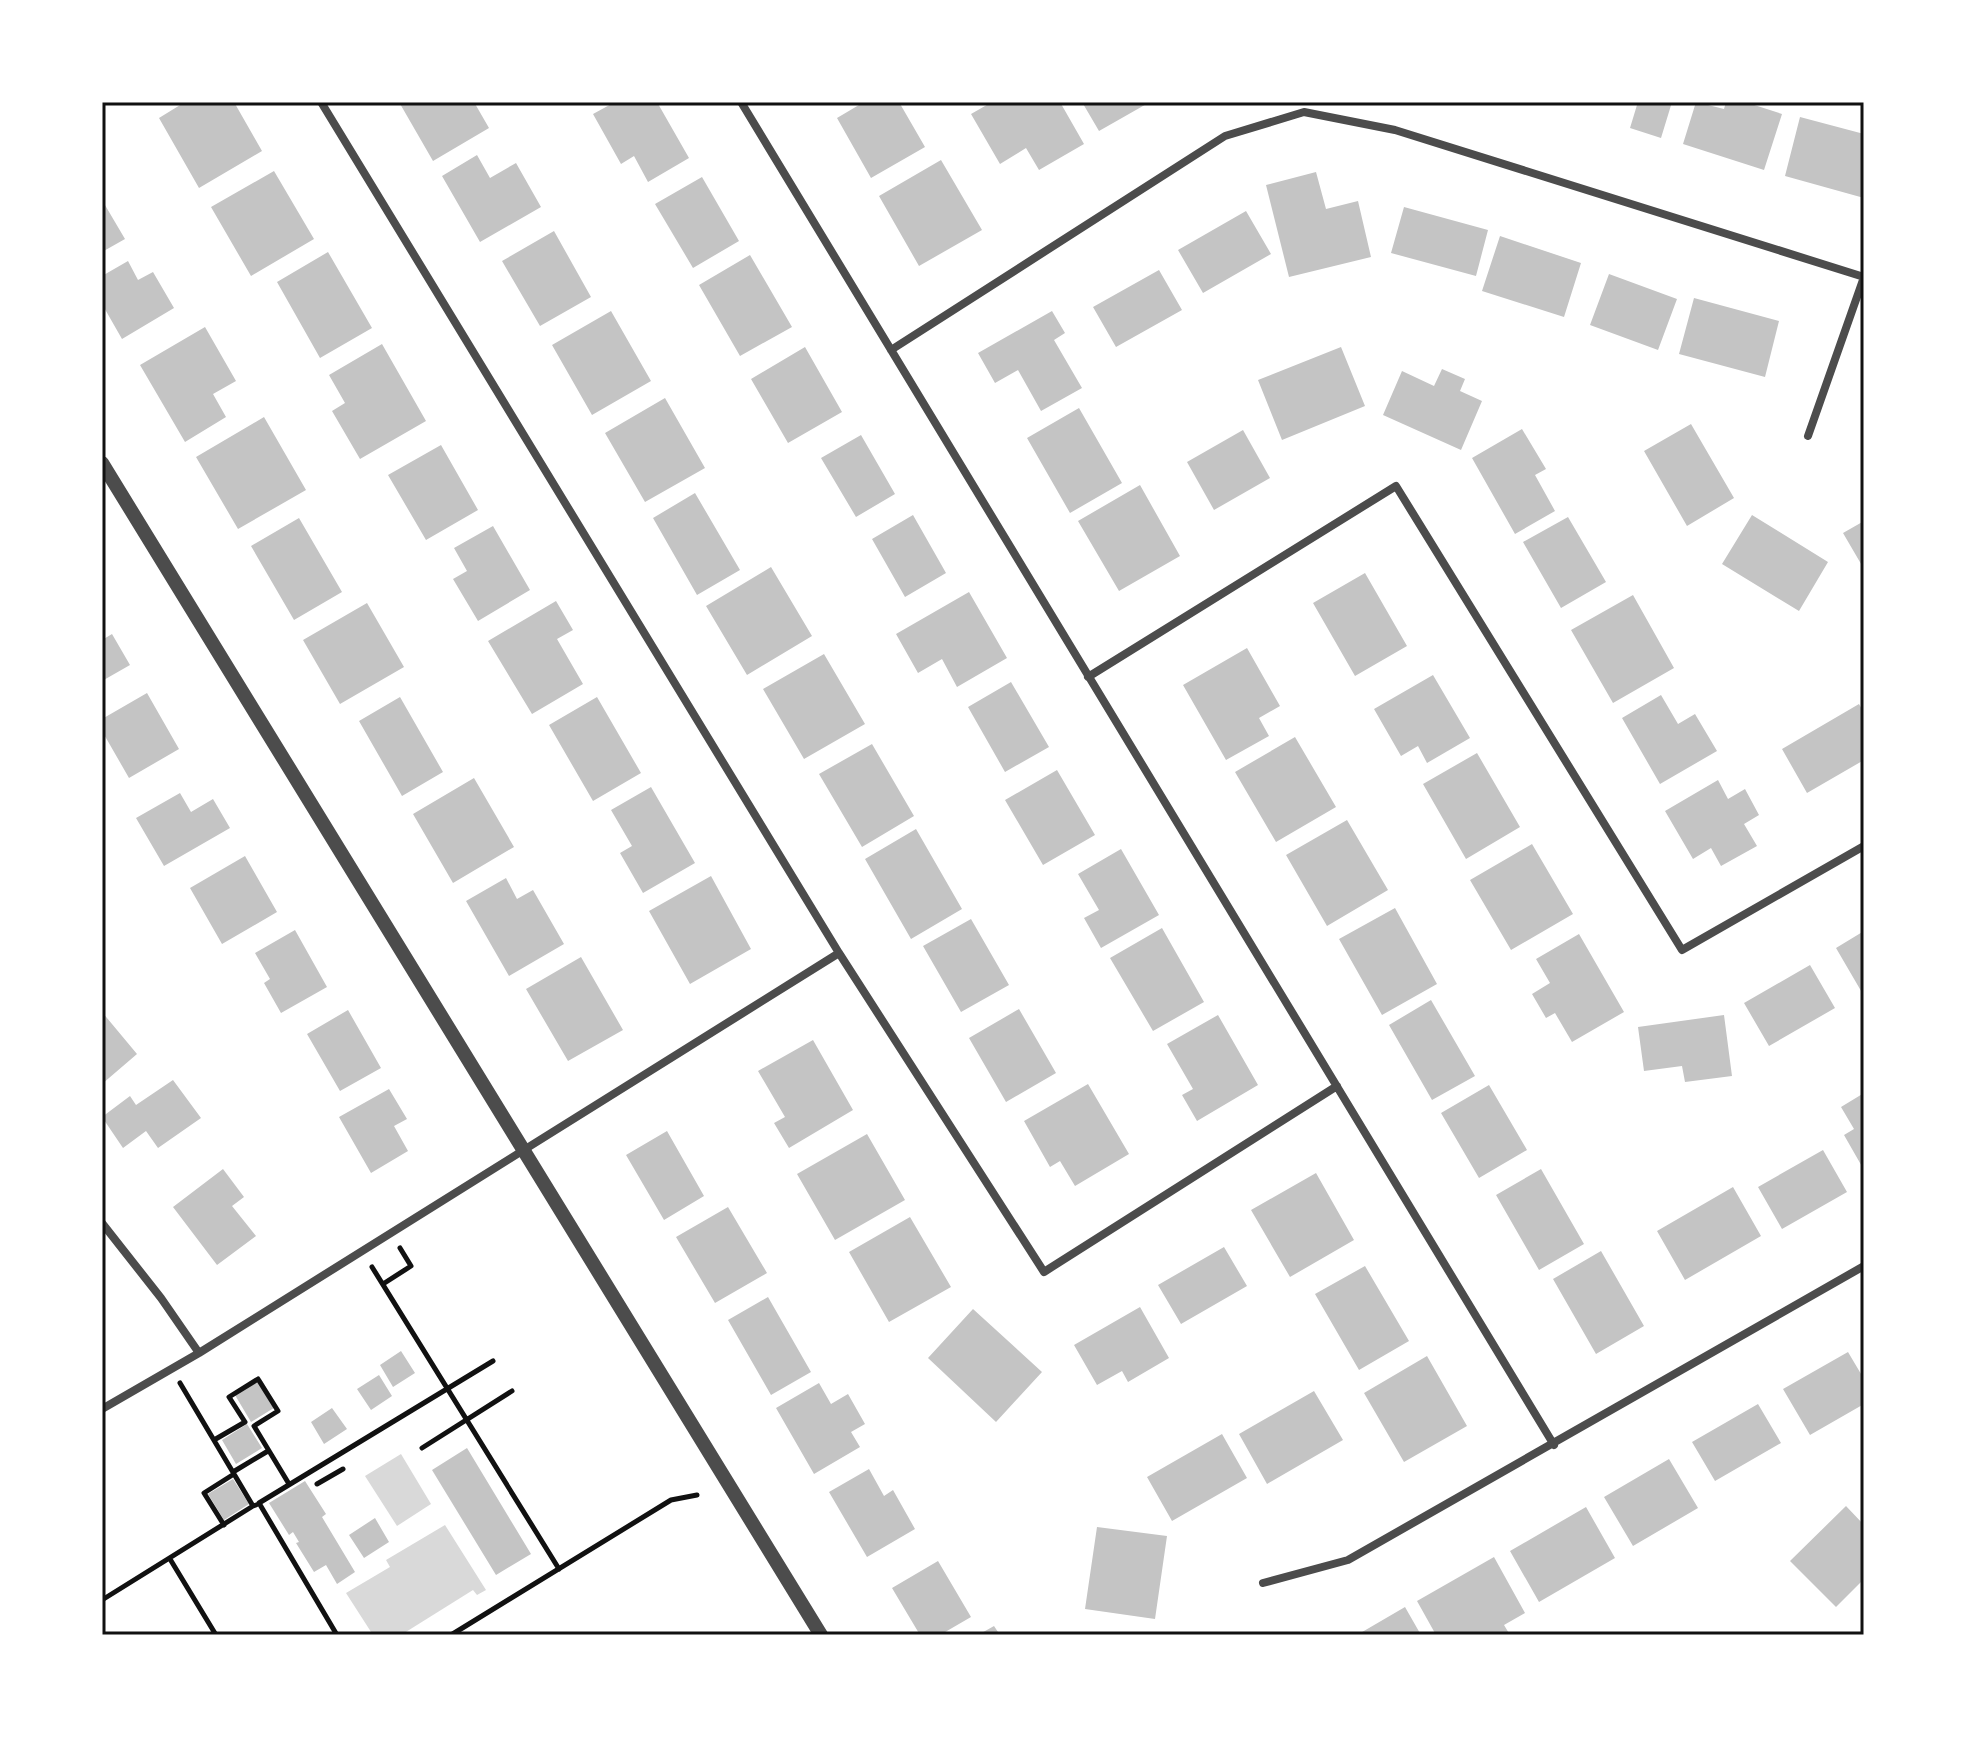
<svg xmlns="http://www.w3.org/2000/svg" width="1966" height="1737" font-family="Jost,sans-serif">
  <style>
    .water { fill: #d9d9d9 }
    .building { fill: #c4c4c4 }
    .lines { fill: none; stroke-linecap: round; stroke-linejoin: round }
    .path { stroke: #111; stroke-width: 5 }
    .minor { stroke: #4c4c4c; stroke-width: 8 }
    .tertiary { stroke: #4c4c4c; stroke-width: 14 }
    .neatline { fill: none; stroke: #111; stroke-width: 3 }
  </style>
  <rect width="100%" height="100%" fill="#fff"/>
  <!-- water -->
  <path class="water" d="M401,1454L431,1504L397,1526L365,1476Z
    M445,1525L486,1590L477,1595L473,1590L401,1635H373L346,1593L390,1567L386,1560Z"/>
  <!-- building -->
  <path class="building" d="M185,102H234L262,151L199,188L159,118Z
    M399,102H474L489,128L433,161Z
    M615,102H657L689,158L648,182L634,156L621,164L593,114Z
    M864,102H899L925,147L871,178L837,118Z
    M992,102H1060L1084,144L1039,170L1026,148L1000,164L971,114Z
    M1082,102H1150L1099,131Z
    M1631,102H1672L1661,138L1630,128L1637,105Z
    M1696,102L1724,109L1726,102H1745L1782,114L1764,170L1683,144Z
    M1800,117L1864,134V198L1785,176Z
    M477,155L490,178L516,163L541,207L480,242L442,176Z
    M941,160L982,230L919,266L879,196Z
    M274,171L314,239L251,276L211,207Z
    M1316,172L1326,209L1358,201L1371,257L1289,277L1266,185Z
    M702,177L739,241L693,268L655,204Z
    M102,200L125,239L102,252Z
    M1404,207L1488,230L1476,276L1391,253Z
    M1246,211L1271,254L1203,293L1178,250Z
    M554,231L591,297L540,326L502,261Z
    M1500,236L1581,263L1564,317L1482,291Z
    M328,252L372,328L320,358L277,282Z
    M750,255L792,327L740,356L699,285Z
    M128,261L138,280L153,272L174,308L122,339L102,304V276Z
    M1159,270L1182,310L1116,347L1093,307Z
    M1609,274L1677,299L1658,350L1590,325Z
    M1694,298L1779,321L1765,377L1679,354Z
    M611,311L651,381L592,415L552,345Z
    M1052,311L1065,333L1054,340L1082,388L1041,411L1018,370L995,383L978,353Z
    M205,327L236,381L213,394L226,417L185,442L140,365Z
    M382,344L426,421L360,459L332,411L345,403L329,375Z
    M805,347L842,412L788,443L751,379Z
    M1341,347L1365,406L1282,440L1258,380Z
    M1442,369L1465,379L1460,391L1482,401L1461,450L1383,415L1402,371L1434,386Z
    M665,398L705,468L645,502L605,433Z
    M1079,408L1122,483L1070,513L1027,438Z
    M264,417L306,490L238,529L196,457Z
    M1691,424L1734,498L1687,526L1644,451Z
    M1522,429L1546,469L1535,475L1555,511L1515,534L1472,458Z
    M1243,430L1270,478L1214,510L1187,462Z
    M861,435L895,494L856,517L821,458Z
    M441,445L478,510L426,540L388,475Z
    M1140,485L1180,556L1119,591L1078,521Z
    M695,493L740,570L697,595L653,518Z
    M913,515L946,573L905,597L872,539Z
    M1752,515L1828,562L1799,611L1722,564Z
    M1568,517L1606,582L1561,608L1523,542Z
    M299,518L342,592L294,620L251,546Z
    M1864,521V569L1843,533Z
    M493,526L530,590L478,621L453,579L467,571L454,548Z
    M771,567L812,636L747,675L706,606Z
    M1365,573L1407,646L1355,676L1313,603Z
    M969,592L1007,658L957,687L942,659L918,673L896,634Z
    M1633,595L1674,668L1613,703L1571,630Z
    M556,601L573,630L557,639L583,684L532,714L488,641Z
    M367,603L404,667L340,704L303,640Z
    M112,634L130,665L102,681V640Z
    M1247,648L1280,706L1259,718L1269,736L1226,760L1183,685Z
    M824,654L865,724L804,759L763,689Z
    M1433,675L1470,738L1427,763L1418,746L1401,756L1374,709Z
    M1011,682L1049,747L1005,772L968,707Z
    M147,693L179,749L129,778L102,731V719Z
    M1661,695L1678,724L1695,714L1717,751L1660,784L1622,718Z
    M400,697L443,772L402,796L359,721Z
    M597,697L641,773L593,801L549,725Z
    M1859,704L1864,713V760L1807,793L1782,749Z
    M1295,737L1336,807L1276,842L1235,772Z
    M872,744L914,816L862,847L819,774Z
    M1477,753L1520,827L1466,859L1423,784Z
    M1057,770L1095,835L1043,865L1005,800Z
    M474,778L514,847L453,883L413,814Z
    M1718,780L1728,799L1745,789L1759,815L1744,824L1757,846L1721,866L1711,848L1693,859L1665,811Z
    M651,787L695,863L643,893L620,853L632,846L611,810Z
    M180,793L191,812L213,799L230,828L164,866L136,818Z
    M1347,820L1388,890L1327,926L1286,855Z
    M916,829L962,909L911,939L865,859Z
    M1532,844L1573,914L1511,950L1470,880Z
    M1121,849L1159,915L1101,948L1084,918L1099,910L1078,874Z
    M245,856L277,912L222,944L190,888Z
    M711,876L751,949L690,984L649,911Z
    M506,878L517,899L533,890L564,944L509,976L466,901Z
    M1395,908L1437,984L1382,1015L1339,939Z
    M971,919L1009,985L961,1012L923,946Z
    M1162,928L1204,1002L1153,1031L1110,958Z
    M295,930L327,987L281,1013L264,983L270,979L255,953Z
    M1864,931V996L1836,948Z
    M1579,934L1624,1012L1572,1042L1555,1013L1546,1018L1532,994L1550,983L1536,959Z
    M581,957L623,1030L568,1061L526,989Z
    M1810,965L1835,1008L1769,1046L1744,1003Z
    M1431,1000L1475,1076L1432,1100L1389,1025Z
    M1019,1009L1056,1073L1006,1102L969,1038Z
    M348,1010L381,1068L340,1091L307,1034Z
    M102,1012L137,1054L102,1084Z
    M1218,1015L1258,1085L1197,1121L1182,1095L1193,1089L1167,1044Z
    M1724,1015L1732,1076L1685,1082L1682,1066L1644,1071L1638,1027Z
    M813,1040L853,1110L789,1148L774,1123L785,1117L758,1071Z
    M173,1080L201,1118L158,1148L146,1131L123,1148L102,1117L130,1096L136,1105Z
    M1088,1084L1129,1154L1075,1186L1060,1161L1050,1167L1024,1121Z
    M1489,1085L1527,1150L1479,1178L1441,1113Z
    M389,1089L407,1119L394,1126L408,1151L371,1173L339,1117Z
    M1864,1093V1170L1844,1135L1854,1129L1841,1107Z
    M667,1131L704,1196L664,1220L626,1155Z
    M867,1134L905,1200L835,1240L797,1174Z
    M1823,1150L1847,1192L1782,1229L1758,1187Z
    M223,1169L244,1197L232,1206L256,1236L217,1265L173,1207Z
    M1541,1169L1584,1244L1539,1270L1496,1195Z
    M1316,1173L1354,1240L1290,1277L1251,1210Z
    M1733,1187L1761,1236L1685,1280L1657,1231Z
    M728,1207L767,1273L715,1303L676,1237Z
    M910,1217L951,1287L889,1322L849,1252Z
    M1224,1247L1247,1286L1181,1324L1158,1285Z
    M1601,1251L1644,1326L1596,1354L1553,1279Z
    M1365,1266L1409,1341L1359,1370L1315,1294Z
    M768,1297L811,1372L771,1395L728,1320Z
    M1140,1307L1169,1358L1128,1382L1122,1371L1097,1385L1074,1345Z
    M973,1309L1042,1372L996,1422L928,1358Z
    M401,1351L415,1373L393,1387L380,1365Z
    M1848,1352L1864,1379V1404L1810,1435L1783,1389Z
    M1427,1356L1467,1426L1404,1462L1364,1393Z
    M379,1375L392,1396L371,1410L357,1389Z
    M261,1379L277,1406L251,1422L235,1395Z
    M819,1383L831,1404L848,1394L865,1424L851,1432L860,1447L814,1474L776,1408Z
    M1314,1391L1343,1440L1267,1484L1239,1434Z
    M1758,1404L1781,1443L1715,1481L1692,1442Z
    M332,1408L347,1429L324,1444L311,1422Z
    M247,1424L262,1448L236,1464L222,1440Z
    M1222,1434L1247,1478L1172,1521L1147,1477Z
    M467,1448L531,1554L496,1575L432,1470Z
    M1669,1459L1698,1508L1633,1546L1604,1497Z
    M869,1469L884,1496L893,1490L915,1529L867,1557L829,1492Z
    M233,1479L249,1504L224,1520L208,1494Z
    M305,1481L326,1514L322,1517L355,1572L337,1584L326,1565L314,1572L296,1543L299,1542L293,1532L289,1535L269,1503Z
    M1846,1506L1864,1525V1579L1836,1607L1790,1561Z
    M1586,1507L1615,1558L1539,1602L1510,1551Z
    M375,1518L389,1542L364,1558L349,1535Z
    M1097,1527L1167,1536L1155,1619L1085,1609Z
    M1494,1557L1525,1613L1504,1625L1510,1635H1436L1417,1601Z
    M938,1561L971,1617L940,1635H920L892,1588Z
    M1405,1607L1421,1635H1357Z
    M994,1626L1000,1635H978Z"/>
  <g class="lines">
    <!-- path -->
    <path class="path" d="M372,1267L559,1569
      M383,1284L411,1266L400,1248
      M180,1383L253,1506L256,1505
      M214,1440L245,1422L229,1397L258,1379L278,1411L254,1426L289,1484
      M422,1448L512,1391
      M233,1472L268,1451
      M317,1484L343,1469
      M224,1525L204,1493L234,1474
      M170,1559L216,1635
      M102,1600L253,1506
      M337,1635L259,1503L493,1361
      M451,1635L671,1500L697,1495"/>
    <!-- minor -->
    <path class="minor" d="M321,102L839,953L1044,1272L1337,1086
      M741,102L1554,1445
      M891,350L1225,136L1304,112L1395,130L1864,277
      M1808,436L1864,277
      M1088,677L1396,486L1682,950L1864,846
      M102,1223L161,1298L199,1353
      M102,1409L199,1353L839,953
      M1263,1583L1348,1560L1864,1266"/>
    <!-- tertiary -->
    <path class="tertiary" d="M102,463L821,1635"/>
  </g>
  <!-- border -->
  <rect width="1966" height="1737" fill="none" stroke="#ffffff" stroke-width="208"/>
  <rect x="104" y="104" width="1758" height="1529" class="neatline"/>
</svg>
